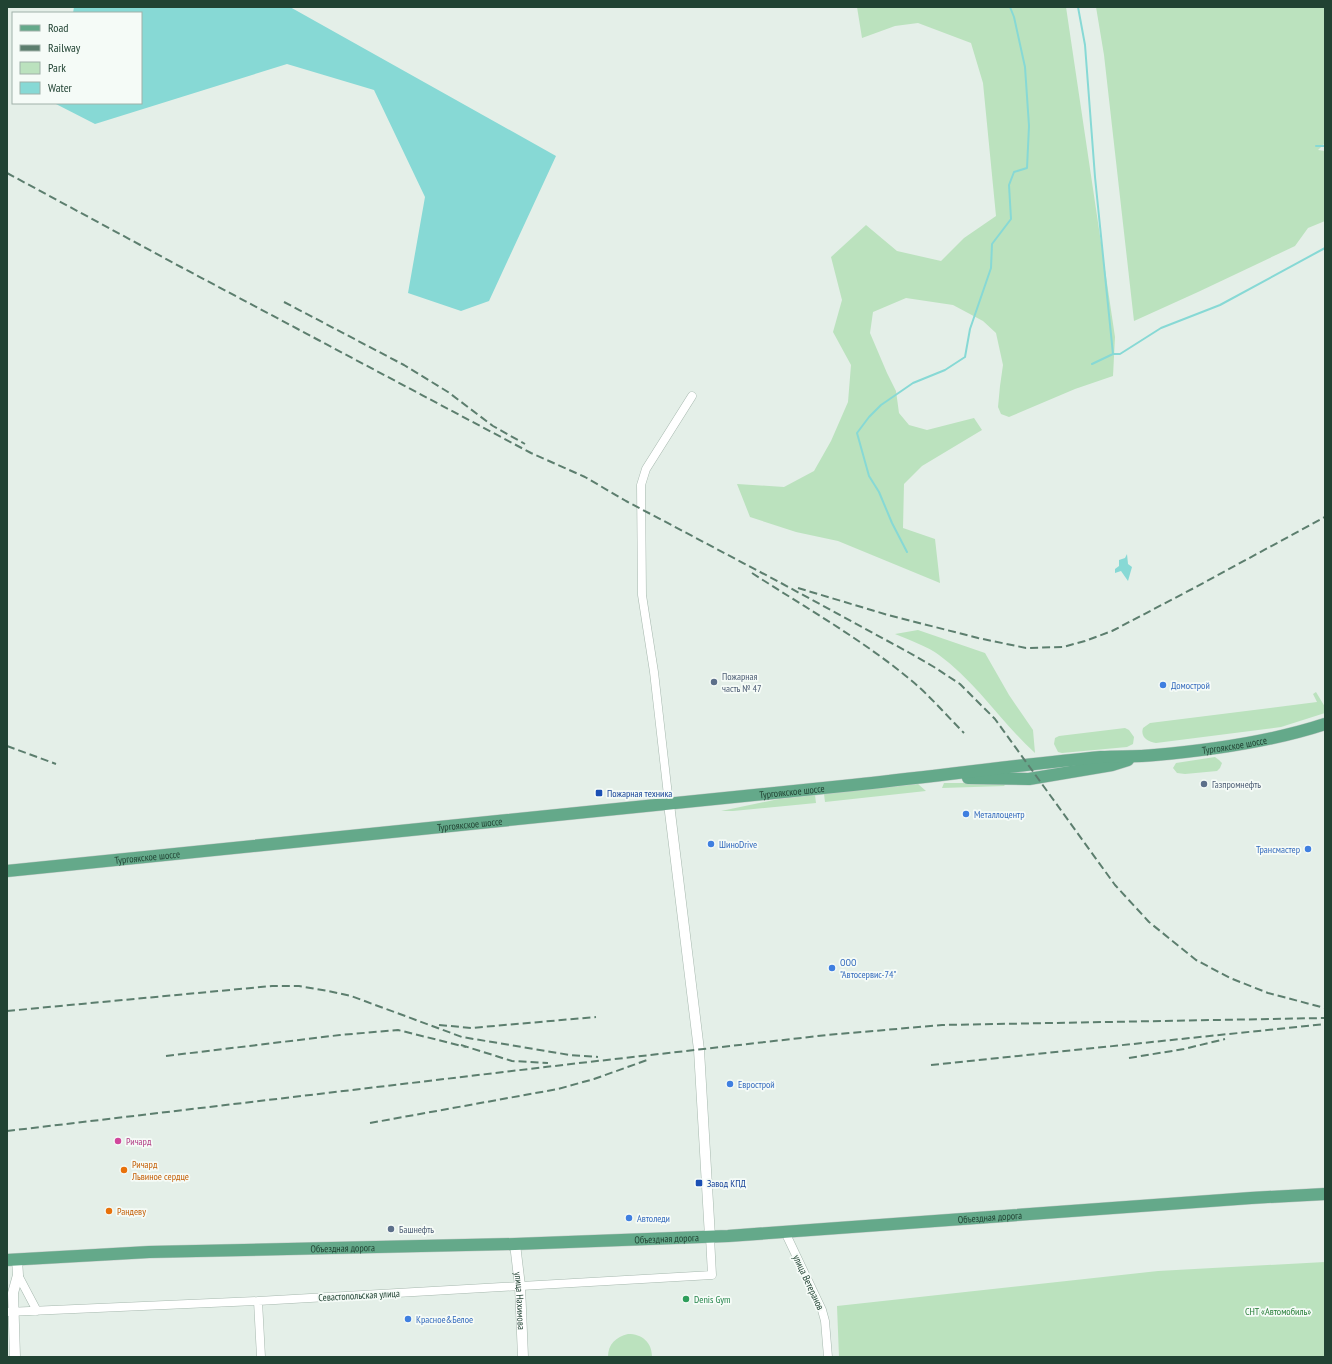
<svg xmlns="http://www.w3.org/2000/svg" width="1332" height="1364" font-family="'PT Sans Narrow',sans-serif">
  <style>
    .green { fill: #bbe2be }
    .water { fill: #87d9d5 }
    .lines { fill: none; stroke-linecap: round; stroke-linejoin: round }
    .stream { stroke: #87d9d5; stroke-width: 2 }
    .minor-casing { stroke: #a6b8ae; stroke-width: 9 }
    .tertiary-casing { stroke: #a6b8ae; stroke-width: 11 }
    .primary-casing { stroke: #c1cac6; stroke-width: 13 }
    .minor { stroke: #fff; stroke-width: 8 }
    .tertiary { stroke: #fff; stroke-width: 10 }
    .primary { stroke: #64a98a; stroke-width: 12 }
    .rail { stroke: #5c7e6e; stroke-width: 2; stroke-dasharray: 8 4; stroke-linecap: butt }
    .service-dot { fill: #5c6f8a; stroke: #f5fbf7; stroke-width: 1.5 }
    .shop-dot { fill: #3f7fe0; stroke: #f5fbf7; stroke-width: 1.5 }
    .transit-dot { fill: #1a4fb4; stroke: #f5fbf7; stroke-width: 1.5 }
    .hotel-dot { fill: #d1479c; stroke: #f5fbf7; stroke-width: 1.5 }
    .food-dot { fill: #e8710a; stroke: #f5fbf7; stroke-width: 1.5 }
    .leisure-dot { fill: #2e9e5b; stroke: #f5fbf7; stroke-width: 1.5 }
    .labels { text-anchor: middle; stroke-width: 3.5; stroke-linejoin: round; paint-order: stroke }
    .service-label { font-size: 10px; fill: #4e5e75; stroke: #f5fbf7; text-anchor: start }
    .shop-label { font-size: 10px; fill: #366cbe; stroke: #f5fbf7; text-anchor: start }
    .street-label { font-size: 10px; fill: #214333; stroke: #f5fbf7 }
    .transit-label { font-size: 10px; fill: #164399; stroke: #f5fbf7; text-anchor: start }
    .hotel-label { font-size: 10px; fill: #b23c85; stroke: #f5fbf7; text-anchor: start }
    .food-label { font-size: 10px; fill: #c56008; stroke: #f5fbf7; text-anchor: start }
    .leisure-label { font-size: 10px; fill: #27864d; stroke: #f5fbf7; text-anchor: start }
    .park-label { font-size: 10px; fill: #277e38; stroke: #f5fbf7 }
  </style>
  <rect width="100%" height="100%" fill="#e4efe8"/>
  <!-- green -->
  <path class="green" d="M857,7H1066L1115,337L1113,376L1075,389L1009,417L1001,414L998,407L1000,386L1003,365L996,333L983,321L953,305L906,298L873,312L870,333L887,373L896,391L899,413L909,425L927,430L974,418L982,430L922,466L904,484L903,528L935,539L940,583L838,541L796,532L750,517L737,484L784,487L814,471L831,441L848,402L851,365L833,332L842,300L831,257L866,225L897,251L941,261L964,238L996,216L983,83L971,43L918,23L895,26L862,38Z
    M1096,7H1325V143L1318,150L1325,151V221L1308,228L1295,246L1198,292L1134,321L1104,55Z
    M918,630L985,653L1009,695L1033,730L1035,753C1001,722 976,682 939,655C929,647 907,639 895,634Z
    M1316,692L1325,707V713L1281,727L1156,743C1148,742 1140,737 1143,728L1150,723L1317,702L1313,694Z
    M1125,728L1129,730L1134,737L1133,744L1127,747L1062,753L1058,752L1054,744L1055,738L1059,736Z
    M1215,757L1219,760L1222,763L1220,768L1217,771L1185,774L1177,773L1173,768L1176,763Z
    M944,783H1002L1005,786L942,788Z
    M918,784L926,791L825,802L824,794Z
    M815,795L816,803L733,811H721L779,799Z
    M1325,1262V1357H839L837,1306L1158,1271Z
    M628,1334C642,1334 652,1342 652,1357H608C608,1344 616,1337 628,1334Z"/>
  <!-- water -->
  <path class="water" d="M74,7H290L556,156L489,301L461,311L408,293L425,197L374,90L287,64L95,124L54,103H141V13H73Z
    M1127,554L1128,564L1132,567L1128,581L1121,571L1115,573V569L1119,566V560L1125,558Z"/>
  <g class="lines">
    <!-- stream -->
    <path class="stream" d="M1078,7L1085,45L1095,177L1113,354L1092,364
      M1316,146H1325
      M1113,354H1120L1161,328L1220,305L1325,248
      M907,552L892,523L879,492L869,476L857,433L869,417L881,405L913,383L945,370L965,357L970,329L991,268L992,244L1011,219L1009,185L1014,172L1027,168L1029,126L1025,67L1014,17L1010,7"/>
    <defs>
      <path id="minor" d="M669,804L654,672L642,595L641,485L646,469L692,396
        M785,1232L822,1310L825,1321L828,1357
        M18,1275L37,1311
        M258,1301L261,1357
        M7,1312L258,1301L712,1275L710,1237"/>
      <g id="tertiary">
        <path d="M669,804L699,1050L710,1237"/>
        <path id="s1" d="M515,1244L520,1286L523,1357"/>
        <path d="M15,1357L13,1293L18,1275L17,1259"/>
      </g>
      <g id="primary">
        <path d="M968,778L1029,779L1112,765L1128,760"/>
        <path id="s2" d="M7,871L853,785C936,776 1018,765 1101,757C1119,756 1137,757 1155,755C1212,750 1270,742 1325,724"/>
        <path id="s3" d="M7,1260L149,1252L515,1244L728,1236L1251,1198L1325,1194"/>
      </g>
    </defs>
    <!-- minor casing -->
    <use href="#minor" class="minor-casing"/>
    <!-- tertiary casing -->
    <use href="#tertiary" class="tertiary-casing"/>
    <!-- primary casing -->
    <use href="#primary" class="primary-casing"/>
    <!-- minor -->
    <use href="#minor" class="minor"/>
    <!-- tertiary -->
    <use href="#tertiary" class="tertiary"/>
    <!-- primary -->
    <use href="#primary" class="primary"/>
    <!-- rail -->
    <path class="rail" d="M7,173L181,267L531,453L585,477L626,501L781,583L908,652L934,667L960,684L995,719L1115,885L1149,922L1196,960L1230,978L1268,993L1325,1008
      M284,302L404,365L448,392L493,426L525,444
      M752,573C806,608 863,640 912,681C930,696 947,716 964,733
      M798,588L888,615L978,638L1026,648L1063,647L1085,641L1112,631L1194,588L1325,517
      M7,746L56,764
      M7,1011L272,986H299L328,991L351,996L462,1037L570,1055L598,1057
      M439,1025L471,1028L596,1017
      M461,1045L512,1061L548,1063
      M166,1056L340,1035L398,1030L466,1047
      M1129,1058L1184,1049L1225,1039
      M931,1065L1325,1024
      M370,1123L558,1089L594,1079L650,1059
      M7,1131L571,1064L827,1035L942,1025L1325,1018"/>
  </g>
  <!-- markers -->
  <g class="service-dot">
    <circle cx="714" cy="682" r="4"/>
    <circle cx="1204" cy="784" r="4"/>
    <circle cx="391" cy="1229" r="4"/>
  </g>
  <g class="shop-dot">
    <circle cx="1163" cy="685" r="4"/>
    <circle cx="966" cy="814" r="4"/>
    <circle cx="711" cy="844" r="4"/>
    <circle cx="1308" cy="849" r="4"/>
    <circle cx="832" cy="968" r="4"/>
    <circle cx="730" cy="1084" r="4"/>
    <circle cx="629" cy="1218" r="4"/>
    <circle cx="408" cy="1319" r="4"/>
  </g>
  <g class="transit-dot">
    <rect x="595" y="789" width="8" height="8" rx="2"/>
    <rect x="695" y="1179" width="8" height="8" rx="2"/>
  </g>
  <circle class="hotel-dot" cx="118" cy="1141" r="4"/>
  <g class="food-dot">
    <circle cx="124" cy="1170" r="4"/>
    <circle cx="109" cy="1211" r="4"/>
  </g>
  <circle class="leisure-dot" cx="686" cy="1299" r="4"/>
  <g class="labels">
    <!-- service labels -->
    <g class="service-label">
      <text x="722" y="680">Пожарная<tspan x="722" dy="12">часть № 47</tspan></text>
      <text x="1212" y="788">Газпромнефть</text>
      <text x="399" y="1233">Башнефть</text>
    </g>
    <!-- shop labels -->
    <g class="shop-label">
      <text x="1171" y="689">Домострой</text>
      <text x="974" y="818">Металлоцентр</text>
      <text x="719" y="848">ШиноDrive</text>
      <text x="1300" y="853" text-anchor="end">Трансмастер</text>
      <text x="840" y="966">ООО<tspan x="840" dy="12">"Автосервис-74"</tspan></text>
      <text x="738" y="1088">Еврострой</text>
      <text x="637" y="1222">Автоледи</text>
      <text x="416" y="1323">Красное&amp;Белое</text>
    </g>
    <!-- street labels -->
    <g class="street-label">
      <text dy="4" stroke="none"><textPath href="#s2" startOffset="1234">Тургоякское шоссе</textPath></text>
      <text dy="4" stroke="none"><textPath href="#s2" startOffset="789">Тургоякское шоссе</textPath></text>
      <text dy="4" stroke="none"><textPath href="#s2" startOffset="465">Тургоякское шоссе</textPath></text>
      <text dy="4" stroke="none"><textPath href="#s2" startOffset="141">Тургоякское шоссе</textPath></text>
      <text dy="4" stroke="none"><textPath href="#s3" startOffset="984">Объездная дорога</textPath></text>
      <text dy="4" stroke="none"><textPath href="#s3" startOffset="660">Объездная дорога</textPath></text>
      <text dy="4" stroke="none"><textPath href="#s3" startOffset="336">Объездная дорога</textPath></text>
      <text transform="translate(809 1282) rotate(65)" y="4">улица Ветеранов</text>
      <text transform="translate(359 1295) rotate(-3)" y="4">Севастопольская улица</text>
      <text dy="4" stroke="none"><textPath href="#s1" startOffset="57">улица Нахимова</textPath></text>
    </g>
    <!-- transit labels -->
    <g class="transit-label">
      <text x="607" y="797">Пожарная техника</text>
      <text x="707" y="1187">Завод КПД</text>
    </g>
    <!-- hotel labels -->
    <g class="hotel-label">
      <text x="126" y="1145">Ричард</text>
    </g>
    <!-- food labels -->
    <g class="food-label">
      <text x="132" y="1168">Ричард<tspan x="132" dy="12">Львиное сердце</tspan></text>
      <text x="117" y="1215">Рандеву</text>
    </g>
    <!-- leisure labels -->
    <g class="leisure-label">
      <text x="694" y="1303">Denis Gym</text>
    </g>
    <!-- park labels -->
    <g class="park-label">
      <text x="1278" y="1315">СНТ «Автомобиль»</text>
    </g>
  </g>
  <!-- border -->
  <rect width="1332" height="1364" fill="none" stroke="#214333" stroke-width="16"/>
  <!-- legend -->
  <rect x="12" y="12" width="130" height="92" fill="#f5fbf7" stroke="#a0b1a9"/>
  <rect x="20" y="25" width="20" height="6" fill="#64a98a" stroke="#a0b1a9"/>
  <text x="48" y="32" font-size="12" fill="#214333">Road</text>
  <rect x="20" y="45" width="20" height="6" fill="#5c7e6e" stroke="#a0b1a9"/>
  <text x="48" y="52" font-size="12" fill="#214333">Railway</text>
  <rect x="20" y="62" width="20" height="12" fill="#bbe2be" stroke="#a0b1a9"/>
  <text x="48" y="72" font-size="12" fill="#214333">Park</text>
  <rect x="20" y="82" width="20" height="12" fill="#87d9d5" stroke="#a0b1a9"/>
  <text x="48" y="92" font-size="12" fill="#214333">Water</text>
</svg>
